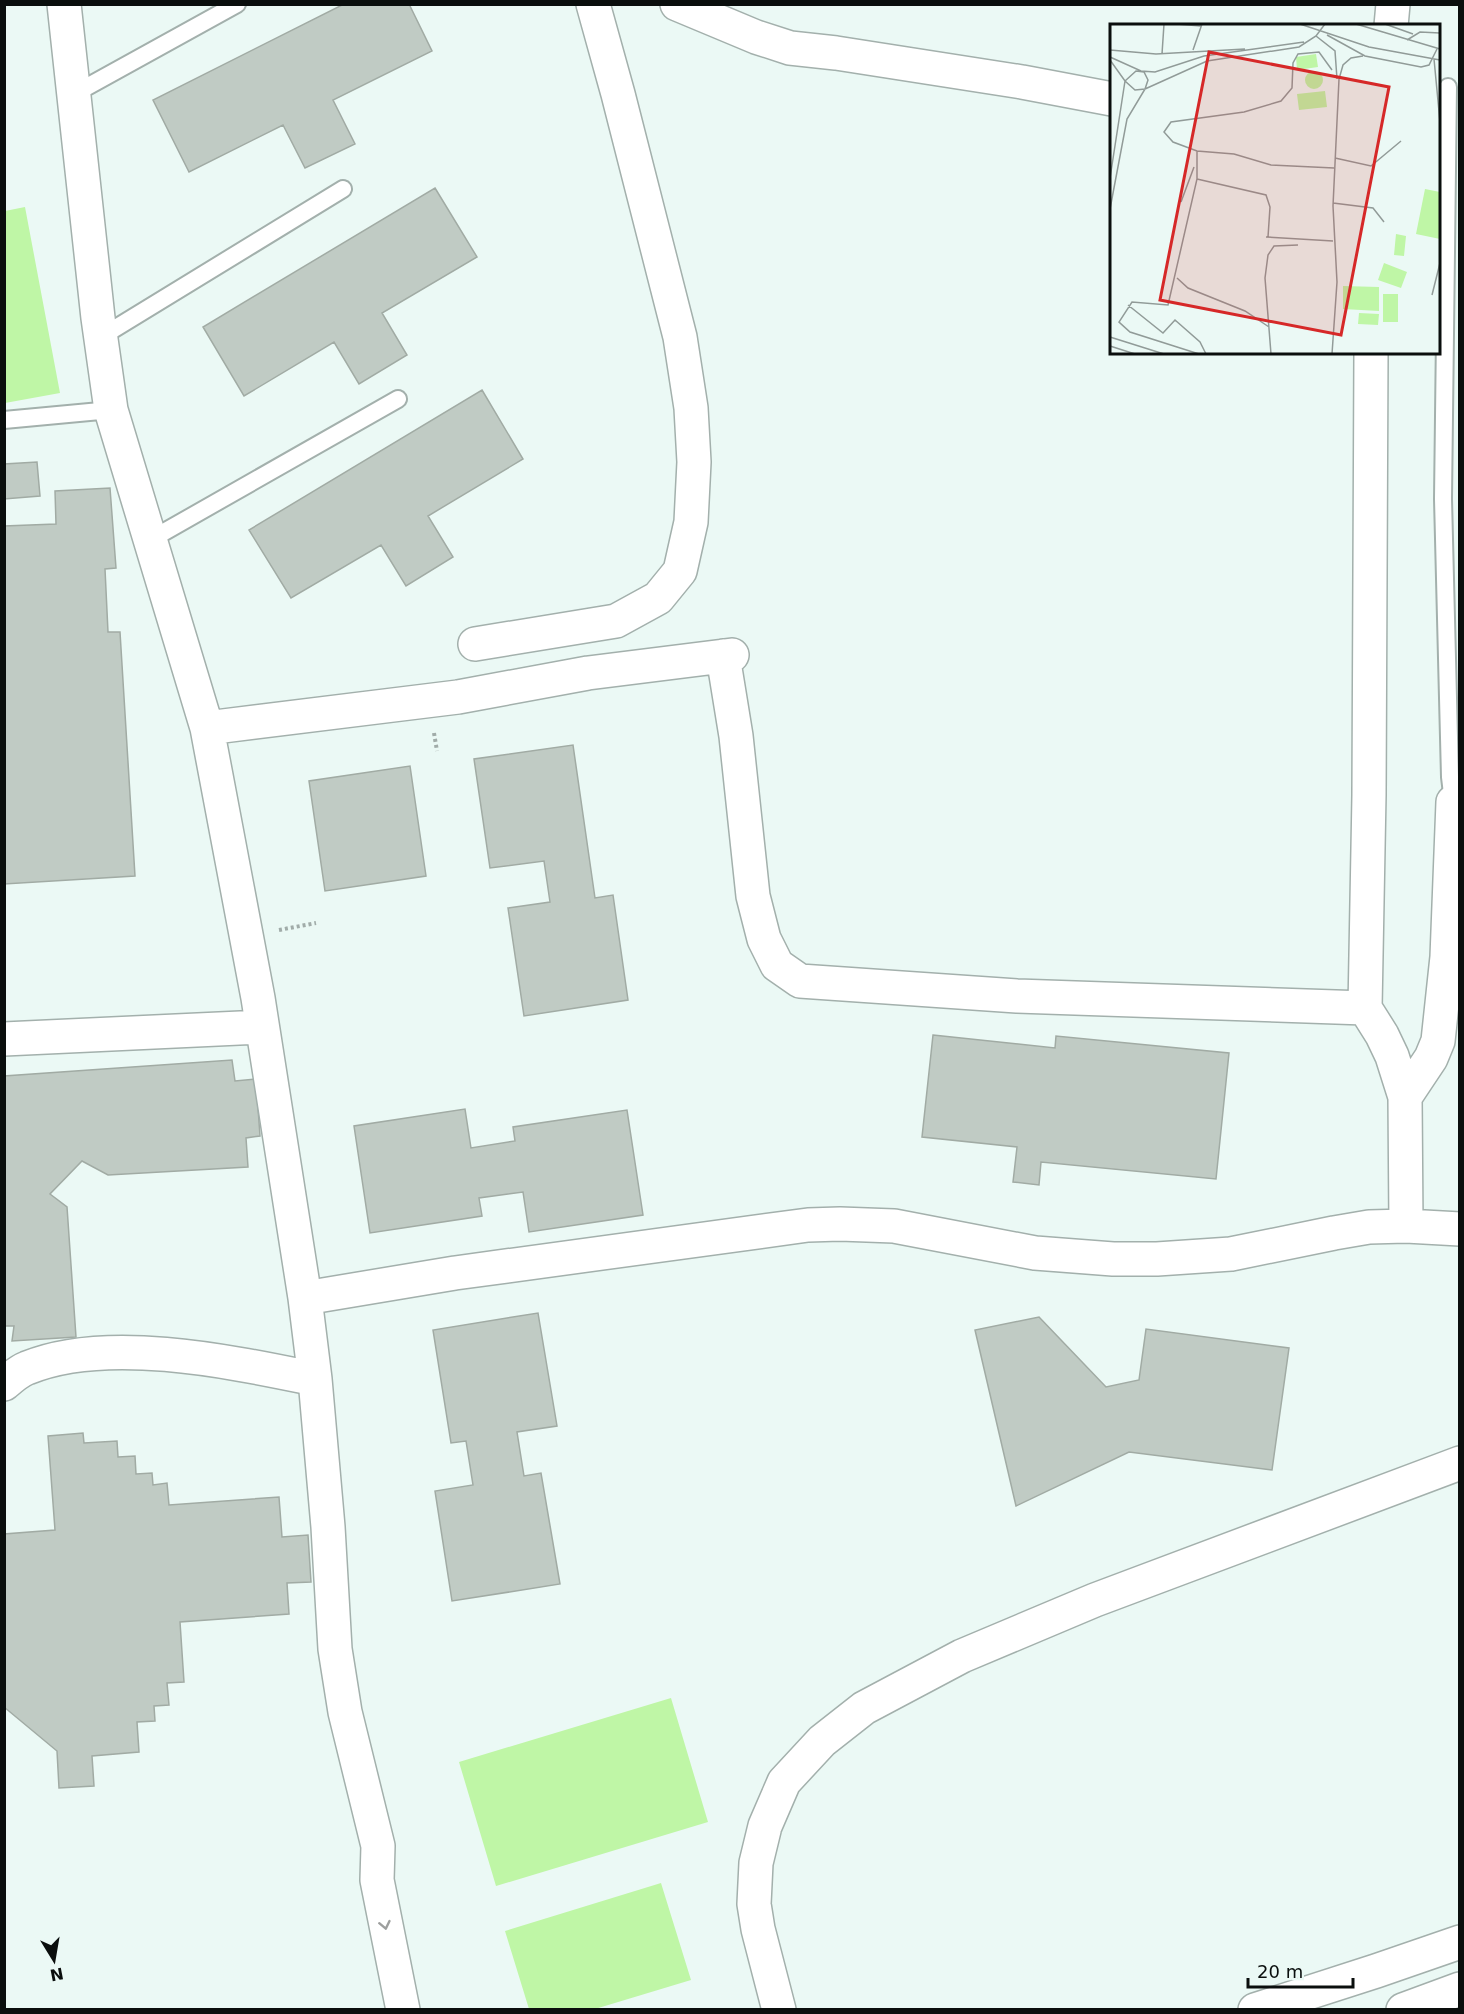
<svg xmlns="http://www.w3.org/2000/svg" width="1464" height="2014" font-family="'DejaVu Sans',sans-serif">
  <style>
    .green { fill: #bff6a6 }
    .building { fill: #c0cbc4; stroke: #a1aba4; stroke-width: 1.5 }
    .lines { fill: none; stroke-linecap: round; stroke-linejoin: round }
    .lane-casing { stroke: #a3b0ac; stroke-width: 20 }
    .street-casing { stroke: #a3b0ac; stroke-width: 36 }
    .secondary-casing { stroke: #a3b0ac; stroke-width: 36 }
    .path { stroke: #a1aca9; stroke-width: 4; stroke-dasharray: 3 3; stroke-linecap: butt }
    .lane { stroke: #fff; stroke-width: 16 }
    .street { stroke: #fff; stroke-width: 33 }
    .secondary { stroke: #fff; stroke-width: 33 }
    .oneway { stroke: #9d9f9e }
    .inset-road { fill: none; stroke: #919b98; stroke-width: 1.5 }
    .view { fill: #d62828; fill-opacity: 0.15; stroke: #d62828; stroke-width: 3 }
    .inset-edge { fill: none; stroke: #0a0e0d; stroke-width: 3 }
  </style>
  <rect width="100%" height="100%" fill="#ebf9f5"/>
  <!-- green -->
  <path class="green" d="M25,207L60,393L5,403V211Z
    M671,1698L708,1822L496,1886L459,1762Z
    M661,1883L691,1980L595,2009H529L505,1931Z"/>
  <!-- building -->
  <path class="building" d="M344,4H409L432,51L333,100L355,144L305,168L283,125L189,172L153,100Z
    M435,188L477,257L382,313L407,355L359,384L334,342L244,396L203,327Z
    M482,390L523,459L428,516L453,557L406,586L381,545L291,598L249,530Z
    M37,462L40,496L4,499V464Z
    M110,488L116,568L105,569L108,632H120L135,876L4,884V526L56,524L55,491Z
    M573,745L595,898L613,895L628,1000L524,1016L508,908L550,902L544,861L490,868L474,759Z
    M410,766L426,876L325,891L309,781Z
    M933,1035L1055,1048L1056,1036L1229,1053L1216,1179L1041,1162L1039,1185L1013,1182L1017,1147L922,1137Z
    M232,1060L235,1081L256,1079L260,1136L246,1138L248,1167L108,1175L82,1161L50,1194L67,1207L76,1337L12,1341L14,1326H4V1076Z
    M465,1109L471,1148L515,1141L513,1127L627,1110L643,1215L529,1232L523,1192L479,1198L482,1216L370,1233L354,1126Z
    M538,1313L557,1426L517,1432L524,1476L541,1473L560,1584L452,1601L435,1491L473,1485L466,1441L451,1443L433,1330Z
    M1039,1317L1106,1387L1139,1380L1146,1329L1289,1348L1272,1470L1129,1452L1016,1506L975,1330Z
    M83,1433L84,1443L117,1441L118,1457L135,1456L136,1474L152,1473L153,1485L167,1483L169,1505L279,1497L282,1537L308,1535L311,1582L287,1583L289,1614L180,1622L184,1682L167,1683L169,1705L154,1706L155,1721L137,1722L139,1752L92,1756L94,1786L59,1788L57,1751L4,1707V1534L55,1530L48,1436Z"/>
  <g class="lines">
    <defs>
      <path id="lane" d="M1448,87L1443,499L1450,777L1453,802
        M74,94L237,4
        M101,337L343,189
        M4,420L111,410
        M150,540L398,399"/>
      <path id="street" d="M64,4L98,318L111,410L207,728L258,998L305,1298L315,1379L328,1527L335,1649L345,1712L378,1846L377,1880L403,2010
        M677,4L756,37L790,48L836,53L1022,82L1112,99
        M1391,26L1393,4
        M1371,352L1369,795L1365,1008L1382,1035L1392,1056L1405,1097L1406,1226
        M475,644L616,621L658,598L680,571L691,522L694,462L691,408L680,337L618,94L593,4
        M723,656L736,736L753,896L764,939L777,965L800,981L1017,996L1365,1008
        M207,728L458,697L588,673L732,655
        M4,1039L262,1027
        M1405,1097L1431,1058L1438,1041L1447,957L1453,802
        M305,1298L455,1273L808,1225L840,1224L894,1226L1035,1253L1113,1259H1157L1231,1254L1334,1233L1369,1227L1406,1226L1460,1229
        M4,1384C11,1378 19,1371 27,1368C107,1335 232,1362 315,1379
        M779,2010L758,1929L754,1904L756,1863L765,1826L784,1782L822,1741L864,1708L962,1656L1095,1600L1460,1463"/>
      <path id="secondary" d="M1255,2010L1376,1971L1460,1942
        M1403,2010L1460,1989"/>
    </defs>
    <!-- lane casing -->
    <use href="#lane" class="lane-casing"/>
    <!-- street casing -->
    <use href="#street" class="street-casing"/>
    <!-- secondary casing -->
    <use href="#secondary" class="secondary-casing"/>
    <!-- path -->
    <path class="path" d="M434,733L437,751
      M279,930L316,923"/>
    <!-- lane -->
    <use href="#lane" class="lane"/>
    <!-- street -->
    <use href="#street" class="street"/>
    <!-- secondary -->
    <use href="#secondary" class="secondary"/>
  </g>
  <!-- one-way arrows -->
  <defs><path id="oneway-chevron" d="M-2-3.5L2.5 0L-2 3.5" fill="none" stroke-width="1.6" stroke-linecap="round" stroke-linejoin="round" transform="scale(1.5)"/></defs>
  <use class="oneway" href="#oneway-chevron" transform="translate(385 1925) rotate(78)"/>
  <!-- overview -->
  <g transform="translate(1110 24)">
    <rect width="330" height="330" fill="#ebf9f5"/>
    <path d="M206,30L208,43L187,46L186,33ZM195 56a9 9 0 1 1 18 0a9 9 0 1 1-18 0ZM215,67L217,83L189,86L187,70ZM315,165L330,168V215L306,210ZM286,210L296,212L294,232L284,231ZM274,239L297,248L291,264L268,256ZM233,262L269,263V287L233,285ZM273,270H288V298H273ZM249,289L269,290L268,301L248,300Z" fill="#bff6a6"/>
    <path class="inset-road" d="M66,0L91,2M190,0L259,23L330,36M246,0L330,25M275,0L303,10M217,11L255,32L311,43L319,41L327,25M206,12L225,27L227,55M297,16L310,8L330,9M0,26L46,30L135,25M83,26L92,0M52,30L54,0M0,33L31,47L45,48L94,32L194,18M324,35L330,98M0,36L15,57L25,66L35,65L38,56L34,48L26,47L15,57M222,46L209,28L188,30L183,39L182,64L171,77L134,88L61,98L54,108L63,118L87,127L124,130L161,141L224,144M35,65L97,37L189,23L206,12L215,0M87,127V155L58,281L22,278L9,298L20,308L89,330M225,134L261,142L291,117M0,154L15,57M87,155L156,171L160,183L158,213M71,178L84,143M223,179L263,184L274,198M0,185L17,95L35,65M156,213L223,217M67,254L78,264L135,287L159,303M322,271L330,239M18,281L53,309L65,296L90,318L96,330M0,313L54,330M0,322L25,330M161,330L155,254L158,231L164,222L188,221M222,330L227,258L223,182L229,55L233,41L241,34L253,32"/>
    <path class="view" d="M99,28L279,63L231,311L50,276Z"/>
    <rect width="330" height="330" class="inset-edge"/>
  </g>
  <!-- border -->
  <rect width="1464" height="2014" fill="none" stroke="#0a0e0d" stroke-width="12"/>
  <!-- north arrow -->
  <g transform="translate(54 1960) rotate(169)" stroke="#ebf9f5" stroke-width="4.5" paint-order="stroke">
  <path d="M0-4.5L10 22L0 15L-10 22Z" fill="#0a0e0d"/>
  <text y="-9" font-size="16" font-weight="bold" text-anchor="middle" fill="#0a0e0d">N</text>
  </g>
  <!-- scale -->
  <path d="M1248 1978v9h105v-9" fill="none" stroke="#0a0e0d" stroke-width="3"/>
  <text x="1257" y="1978" font-size="18" fill="#0a0e0d" stroke="#ebf9f5" stroke-width="4.5" paint-order="stroke">20 m</text>
</svg>
